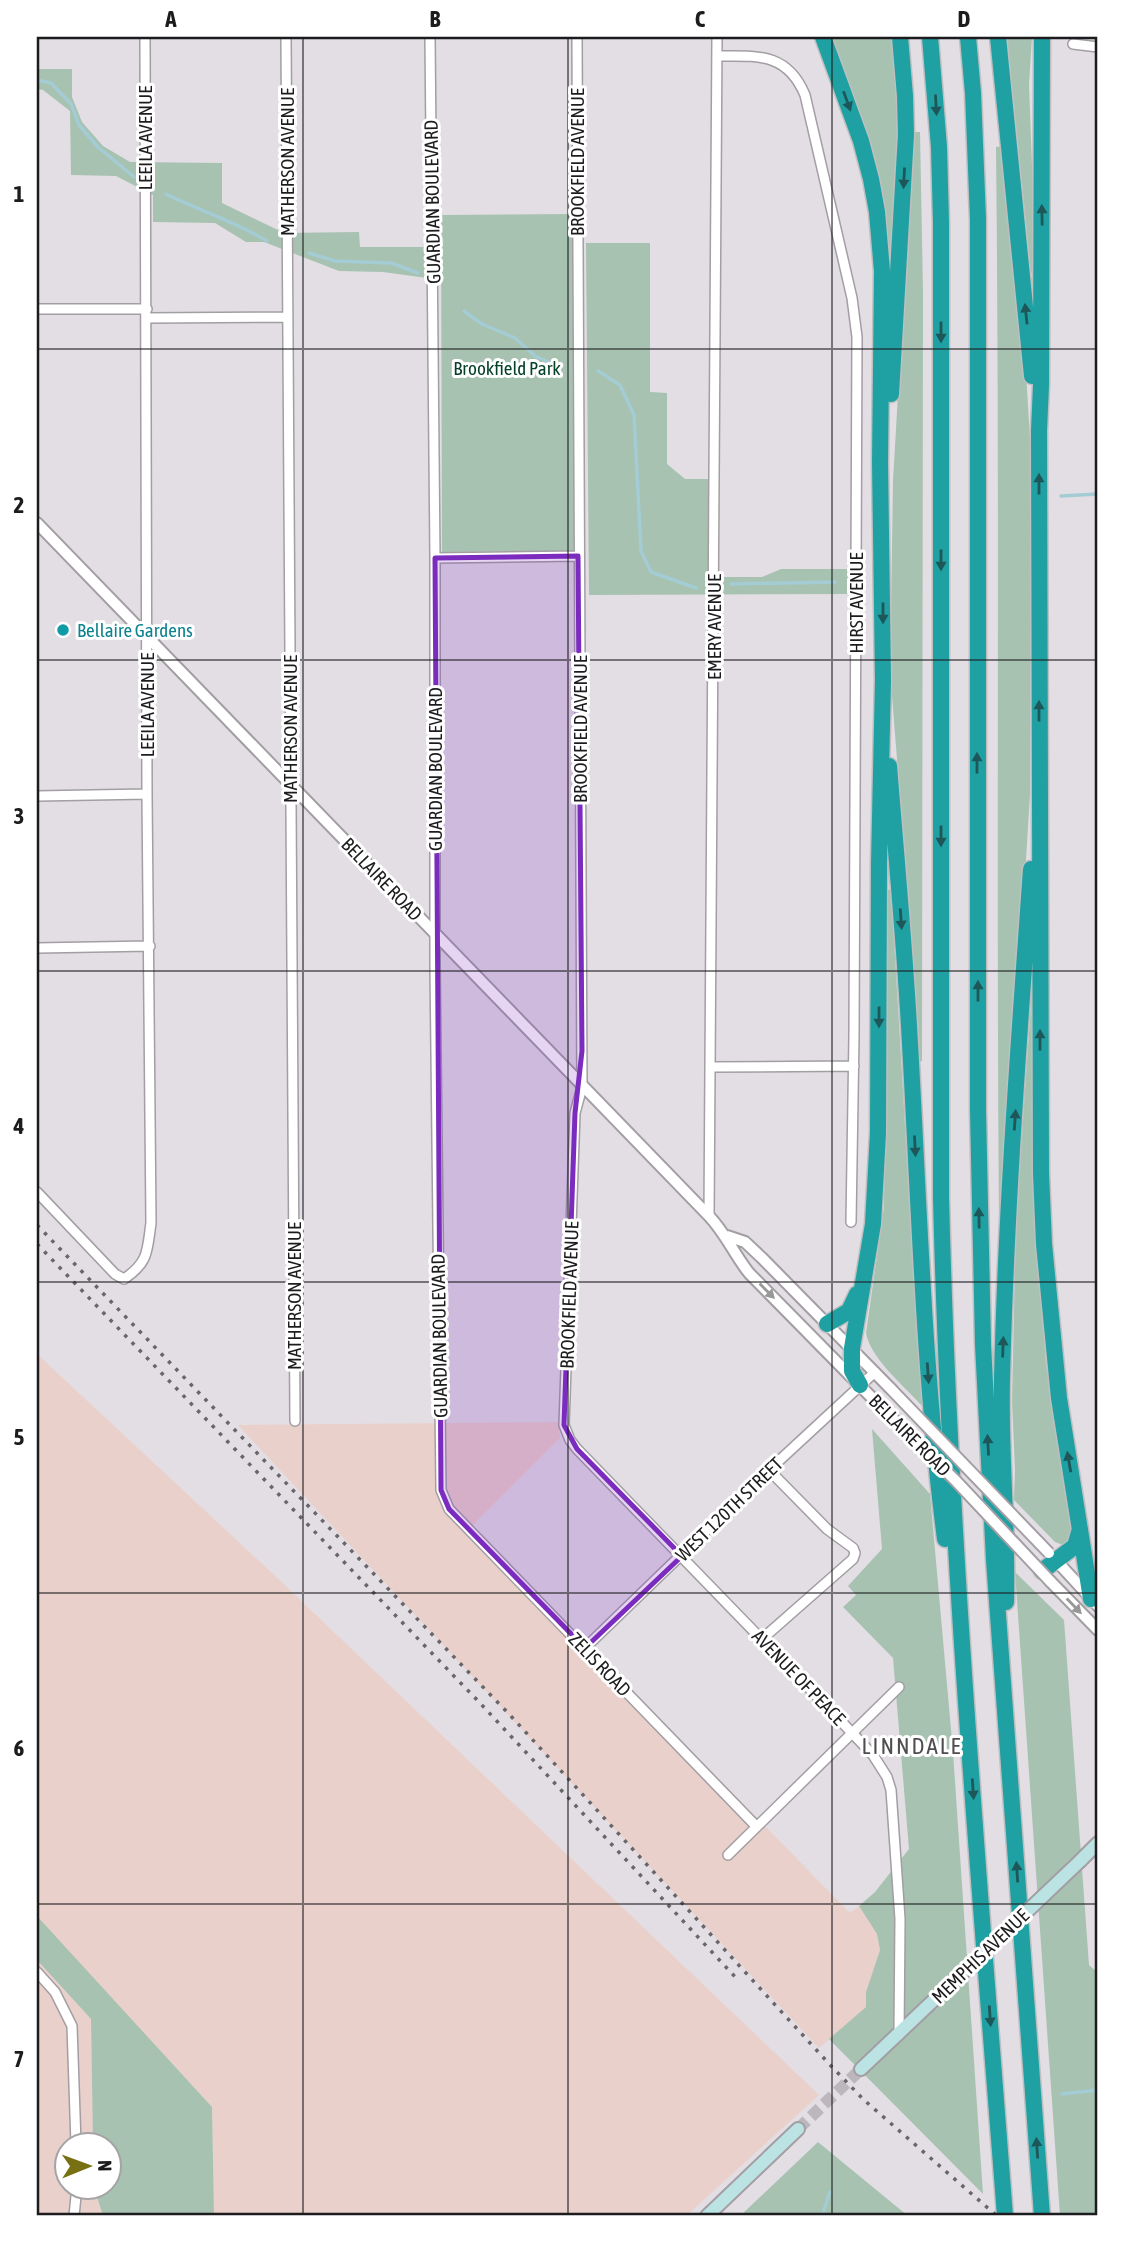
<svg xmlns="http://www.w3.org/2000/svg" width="1135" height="2253" font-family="'Asap Condensed',sans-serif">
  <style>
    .industrial { fill: #ead0ca }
    .green { fill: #a7c2b1 }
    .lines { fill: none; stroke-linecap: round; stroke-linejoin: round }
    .stream { stroke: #a4ccd4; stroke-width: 3.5 }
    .secondary-tunnel { stroke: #bbb7bc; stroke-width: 12; stroke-dasharray: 12 6; stroke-linecap: butt }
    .minor-casing { stroke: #a29ea3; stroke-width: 12 }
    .tertiary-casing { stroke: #a29ea3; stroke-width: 14 }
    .secondary-casing { stroke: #a29ea3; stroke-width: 16 }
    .motorway-casing { stroke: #bfbfc0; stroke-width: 19 }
    .minor { stroke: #fff; stroke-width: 9 }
    .tertiary { stroke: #fff; stroke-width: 10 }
    .secondary { stroke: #bce3e3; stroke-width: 12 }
    .motorway { stroke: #1fa1a3; stroke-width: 16 }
    .rail { stroke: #69666a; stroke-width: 3.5; stroke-dasharray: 3.5 7; stroke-linecap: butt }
    .tertiary-bridge-casing { stroke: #a29ea3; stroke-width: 14; stroke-linecap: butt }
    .secondary-bridge-casing { stroke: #a29ea3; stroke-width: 16; stroke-linecap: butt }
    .tertiary-bridge { stroke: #fff; stroke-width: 10 }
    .secondary-bridge { stroke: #bce3e3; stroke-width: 12 }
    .oneway { fill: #1d5759 }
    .oneway2 { fill: #999899 }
    .marked { fill: #7b2cbf; fill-opacity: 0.2; stroke: #7b2cbf; stroke-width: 5; stroke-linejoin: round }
    .grid { fill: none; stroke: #1c1b1d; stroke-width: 2; stroke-opacity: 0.55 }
    .culture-dot { fill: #0f9aa8; stroke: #fff; stroke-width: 2.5 }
    .labels { text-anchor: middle; stroke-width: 6; stroke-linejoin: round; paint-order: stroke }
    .street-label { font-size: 19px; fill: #1c1b1d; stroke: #fff }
    .park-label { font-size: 19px; fill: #054127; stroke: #fff }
    .culture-label { font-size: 19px; fill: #0d838f; stroke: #fff; text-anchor: start }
    .quarter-label { font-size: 23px; letter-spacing: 2px; fill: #504d51; stroke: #fff }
    .neatline { fill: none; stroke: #1c1b1d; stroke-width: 2.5 }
    .grid-label { font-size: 23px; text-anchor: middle; font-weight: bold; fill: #1c1b1d }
  </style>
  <rect width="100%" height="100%" fill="#e3dee4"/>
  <!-- industrial -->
  <path class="industrial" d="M37,1354L273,1574L819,2095L686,2216H214L212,2107L37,1916Z
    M559,1422L560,1438L472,1526L850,1913L859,1906L877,1934L880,1950L866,1992V2007L819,2048L238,1425Z
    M37,1960L91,2019L93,2144H66V2186L94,2187L103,2216H37Z"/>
  <!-- green -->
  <path class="green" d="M832,37H893C903,130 894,223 890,316L865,134Z
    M1007,37H1032L1029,84L1036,273H1031Z
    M37,69H72V97L82,122L103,146L130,162L222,163V203L284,233L359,232L360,247H427V278L383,272L339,271L264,242H246L215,223L153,222V195L116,176L71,175L70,111L43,90L37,89Z
    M913,132H920L923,292L922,1061L917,1062L911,936L892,696L891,611L893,481Z
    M1003,146L1024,340L1031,455L1030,794L1004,1223L999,1224C996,865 1000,506 996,147Z
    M572,214L575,551L442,552L441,215Z
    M586,243H650V392L667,393V464L685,479H711L710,577H762L781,569H851L850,594L589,595Z
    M891,889L916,1311L924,1408C906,1388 870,1358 866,1333L884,1207L886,905L887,890Z
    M1031,1004H1034L1038,1254L1046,1364L1073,1525L1072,1538L1063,1545L1055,1542L1014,1500L1015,1470L1012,1402L1016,1220Z
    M872,1429L930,1494L953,1752L983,2194L829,2039L866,2007V1992L880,1950L877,1934L859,1906L875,1892L909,1849L893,1658L843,1607L856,1595L848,1586L882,1549Z
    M1015,1572L1064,1620L1089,1965L1098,1973V2039L1096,2044L1098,2046V2216H1060Z
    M37,1916L212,2107L214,2216H103L94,2187L108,2186V2144H93L91,2019L37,1960Z
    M818,2142L908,2216H740Z"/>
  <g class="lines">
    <!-- stream -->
    <path class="stream" d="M37,80L51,83L71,104L79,125L98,147L134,177
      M166,194C200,211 235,221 267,241
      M309,253L335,261L391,263L418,273
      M464,311L482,324L515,338L535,356L551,363
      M598,371L620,385L634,415L641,551L651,572L696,588
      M1061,496L1098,494
      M731,584L835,582
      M1062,2094L1098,2090
      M822,2216L830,2192"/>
    <!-- secondary-tunnel -->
    <path class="secondary-tunnel" d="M798,2129L861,2069"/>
    <defs>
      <path id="minor" d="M286,37L295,1421
        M430,37L435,558V965L441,1490L449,1509L756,1826
        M577,37L582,1087L575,1113L564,1425L570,1440L577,1449L836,1716L873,1755L887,1777L891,1790L900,1919L899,2035
        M1073,44L1098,47
        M717,56C757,56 787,52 805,95L852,298L857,337L854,1036L851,1222
        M37,309H147
        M147,318L288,317
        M435,558L578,556
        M37,796L147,794
        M37,948L150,946
        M711,1067L854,1066
        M37,1192L115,1274L124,1279C149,1262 147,1251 151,1223L147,794L145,37
        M709,1216L717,37
        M762,1639L853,1559L855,1553L853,1548L827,1529L769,1470
        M585,1648L769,1470L875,1372
        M728,1855L899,1687
        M37,1972L55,1992L72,2026L76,2144
        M74,2216L77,2186"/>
      <path id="tertiary" d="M37,523L709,1216C726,1234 734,1254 749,1273L883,1409
        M727,1236L745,1242L762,1258L891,1389
        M1053,1557L1098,1606
        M1050,1581L1098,1630"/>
      <path id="secondary" d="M1080,1861L1098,1843
        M861,2069L937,1997
        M707,2216L798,2129"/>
      <path id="motorway" d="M823,37L861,141L871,179L877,212L882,271L880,462L883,680L879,863L878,1133L873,1224L852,1348V1371L860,1385
        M930,37L939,147L941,222V1197C949,1537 979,1877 1005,2216
        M968,37L973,93L978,219V1110L983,1344L994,1560L1042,2216
        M998,37L1032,376
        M1042,37L1041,385L1039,431L1041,1173L1044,1244L1059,1398L1091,1599
        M891,394L906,134L905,96L900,37
        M889,766C896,853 904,939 909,1026C919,1197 923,1369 945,1539
        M827,1324L849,1311L857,1294
        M1042,1571L1075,1546L1080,1529
        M1006,1602C1008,1527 1000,1453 1002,1379C1006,1209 1019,1039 1031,869"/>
    </defs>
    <!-- minor casing -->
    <use href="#minor" class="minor-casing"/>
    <!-- tertiary casing -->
    <use href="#tertiary" class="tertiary-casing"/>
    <!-- secondary casing -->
    <use href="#secondary" class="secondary-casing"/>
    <!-- motorway casing -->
    <use href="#motorway" class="motorway-casing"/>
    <!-- minor -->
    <use href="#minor" class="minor"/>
    <!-- tertiary -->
    <use href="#tertiary" class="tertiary"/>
    <!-- secondary -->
    <use href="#secondary" class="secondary"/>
    <!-- motorway -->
    <use href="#motorway" class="motorway"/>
    <!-- rail -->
    <path class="rail" d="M37,1225L509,1714L832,2067L864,2100L997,2216
      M37,1244L480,1703L738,1980"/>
    <defs>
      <path id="tertiary-bridge" d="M891,1389L1049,1553
        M883,1409L956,1481L1050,1581"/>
      <path id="secondary-bridge" d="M937,1997L1080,1861"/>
    </defs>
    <!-- tertiary-bridge casing -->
    <use href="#tertiary-bridge" class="tertiary-bridge-casing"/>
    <!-- secondary-bridge casing -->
    <use href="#secondary-bridge" class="secondary-bridge-casing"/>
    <!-- tertiary-bridge -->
    <use href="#tertiary-bridge" class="tertiary-bridge"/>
    <!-- secondary-bridge -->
    <use href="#secondary-bridge" class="secondary-bridge"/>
  </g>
  <!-- one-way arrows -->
  <defs><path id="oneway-solid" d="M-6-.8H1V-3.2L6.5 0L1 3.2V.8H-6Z" transform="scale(1.75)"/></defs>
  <g class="oneway">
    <use href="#oneway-solid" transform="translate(847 101) rotate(70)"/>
    <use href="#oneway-solid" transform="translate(936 105) rotate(87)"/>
    <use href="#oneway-solid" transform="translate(904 178) rotate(93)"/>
    <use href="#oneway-solid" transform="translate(1042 215) rotate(-91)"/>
    <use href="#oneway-solid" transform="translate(1026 314) rotate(-96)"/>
    <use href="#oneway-solid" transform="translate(941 332) rotate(90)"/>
    <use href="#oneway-solid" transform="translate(1039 484) rotate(-90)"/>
    <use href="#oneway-solid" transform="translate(941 560) rotate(90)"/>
    <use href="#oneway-solid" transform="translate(883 613) rotate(90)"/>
    <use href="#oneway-solid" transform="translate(1039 711) rotate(-90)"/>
    <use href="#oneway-solid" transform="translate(977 763) rotate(-90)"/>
    <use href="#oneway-solid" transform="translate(941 836) rotate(90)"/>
    <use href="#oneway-solid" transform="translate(901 919) rotate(86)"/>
    <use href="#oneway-solid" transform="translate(978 991) rotate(-90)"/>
    <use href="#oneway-solid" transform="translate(879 1017) rotate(90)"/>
    <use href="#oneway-solid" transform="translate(1040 1040) rotate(-90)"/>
    <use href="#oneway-solid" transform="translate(1015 1120) rotate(-86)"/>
    <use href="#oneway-solid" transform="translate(915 1146) rotate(87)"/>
    <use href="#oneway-solid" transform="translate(979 1218) rotate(-91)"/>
    <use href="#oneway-solid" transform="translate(1003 1347) rotate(-88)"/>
    <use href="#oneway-solid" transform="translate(928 1373) rotate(86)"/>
    <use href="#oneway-solid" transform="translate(988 1445) rotate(-93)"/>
    <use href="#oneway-solid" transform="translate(1069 1462) rotate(-100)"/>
    <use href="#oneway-solid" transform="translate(973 1789) rotate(86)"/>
    <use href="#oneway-solid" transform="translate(1017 1872) rotate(-94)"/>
    <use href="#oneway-solid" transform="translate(990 2016) rotate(86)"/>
    <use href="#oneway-solid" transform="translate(1037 2148) rotate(-94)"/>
  </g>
  <g class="oneway2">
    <use href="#oneway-solid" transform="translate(767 1291) rotate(45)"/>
    <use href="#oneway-solid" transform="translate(1074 1606) rotate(46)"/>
  </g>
  <!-- marked area -->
  <path class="marked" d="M578,556L582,1051L575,1113L564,1425L577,1449L682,1556L585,1648L449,1509L441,1490L435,558Z"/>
  <!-- grid -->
  <path class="grid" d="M303,37V2216M568,37V2216M832,37V2216M37,349H1098M37,660H1098M37,971H1098M37,1282H1098M37,1593H1098M37,1904H1098"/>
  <!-- markers -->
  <circle class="culture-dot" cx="63" cy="630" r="7"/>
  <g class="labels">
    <!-- street labels -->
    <g class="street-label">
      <text transform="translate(145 138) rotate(-90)" y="7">LEEILA AVENUE</text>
      <text transform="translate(287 162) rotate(-90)" y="7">MATHERSON AVENUE</text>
      <text transform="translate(577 162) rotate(-90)" y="7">BROOKFIELD AVENUE</text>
      <text transform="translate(432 202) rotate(-91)" y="7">GUARDIAN BOULEVARD</text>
      <text transform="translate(856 603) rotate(-90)" y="7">HIRST AVENUE</text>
      <text transform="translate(714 627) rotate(-90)" y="7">EMERY AVENUE</text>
      <text transform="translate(147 705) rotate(-90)" y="7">LEEILA AVENUE</text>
      <text transform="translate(290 729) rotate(-90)" y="7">MATHERSON AVENUE</text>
      <text transform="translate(580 729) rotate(-90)" y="7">BROOKFIELD AVENUE</text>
      <text transform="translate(435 769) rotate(-90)" y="7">GUARDIAN BOULEVARD</text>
      <text transform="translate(382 879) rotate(46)" y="7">BELLAIRE ROAD</text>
      <text transform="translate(569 1295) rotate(-88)" y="7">BROOKFIELD AVENUE</text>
      <text transform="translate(294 1296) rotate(-90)" y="7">MATHERSON AVENUE</text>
      <text transform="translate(439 1336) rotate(-91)" y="7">GUARDIAN BOULEVARD</text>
      <text transform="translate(910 1435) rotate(45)" y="7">BELLAIRE ROAD</text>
      <text transform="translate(729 1509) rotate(-44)" y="7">WEST 120TH STREET</text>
      <text transform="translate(600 1664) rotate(46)" y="7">ZELIS ROAD</text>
      <text transform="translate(799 1677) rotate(46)" y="7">AVENUE OF PEACE</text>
      <text transform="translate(980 1956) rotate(-44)" y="7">MEMPHIS AVENUE</text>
    </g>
    <!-- park labels -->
    <g class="park-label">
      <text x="507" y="375">Brookfield Park</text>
    </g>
    <!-- culture labels -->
    <g class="culture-label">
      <text x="77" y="637">Bellaire Gardens</text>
    </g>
    <!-- quarter labels -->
    <g class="quarter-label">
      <text x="912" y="1754">LINNDALE</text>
    </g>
  </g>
  <!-- border -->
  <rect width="1135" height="2253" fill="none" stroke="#ffffff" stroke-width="77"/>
  <!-- north arrow -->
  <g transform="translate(88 2166) rotate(89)"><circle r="33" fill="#ffffff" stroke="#a4a4a5" stroke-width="2"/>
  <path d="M0-5L12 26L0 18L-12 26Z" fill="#787113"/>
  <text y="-10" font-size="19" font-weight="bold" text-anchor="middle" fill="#1c1b1d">N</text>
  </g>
  <rect x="38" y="38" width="1058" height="2176" class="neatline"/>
  <g class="grid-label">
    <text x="171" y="27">A</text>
    <text x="435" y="27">B</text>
    <text x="700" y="27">C</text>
    <text x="964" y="27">D</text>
    <text x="19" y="202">1</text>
    <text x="19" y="513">2</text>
    <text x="19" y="824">3</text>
    <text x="19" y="1134">4</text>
    <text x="19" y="1445">5</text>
    <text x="19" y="1756">6</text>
    <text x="19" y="2067">7</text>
  </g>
</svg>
